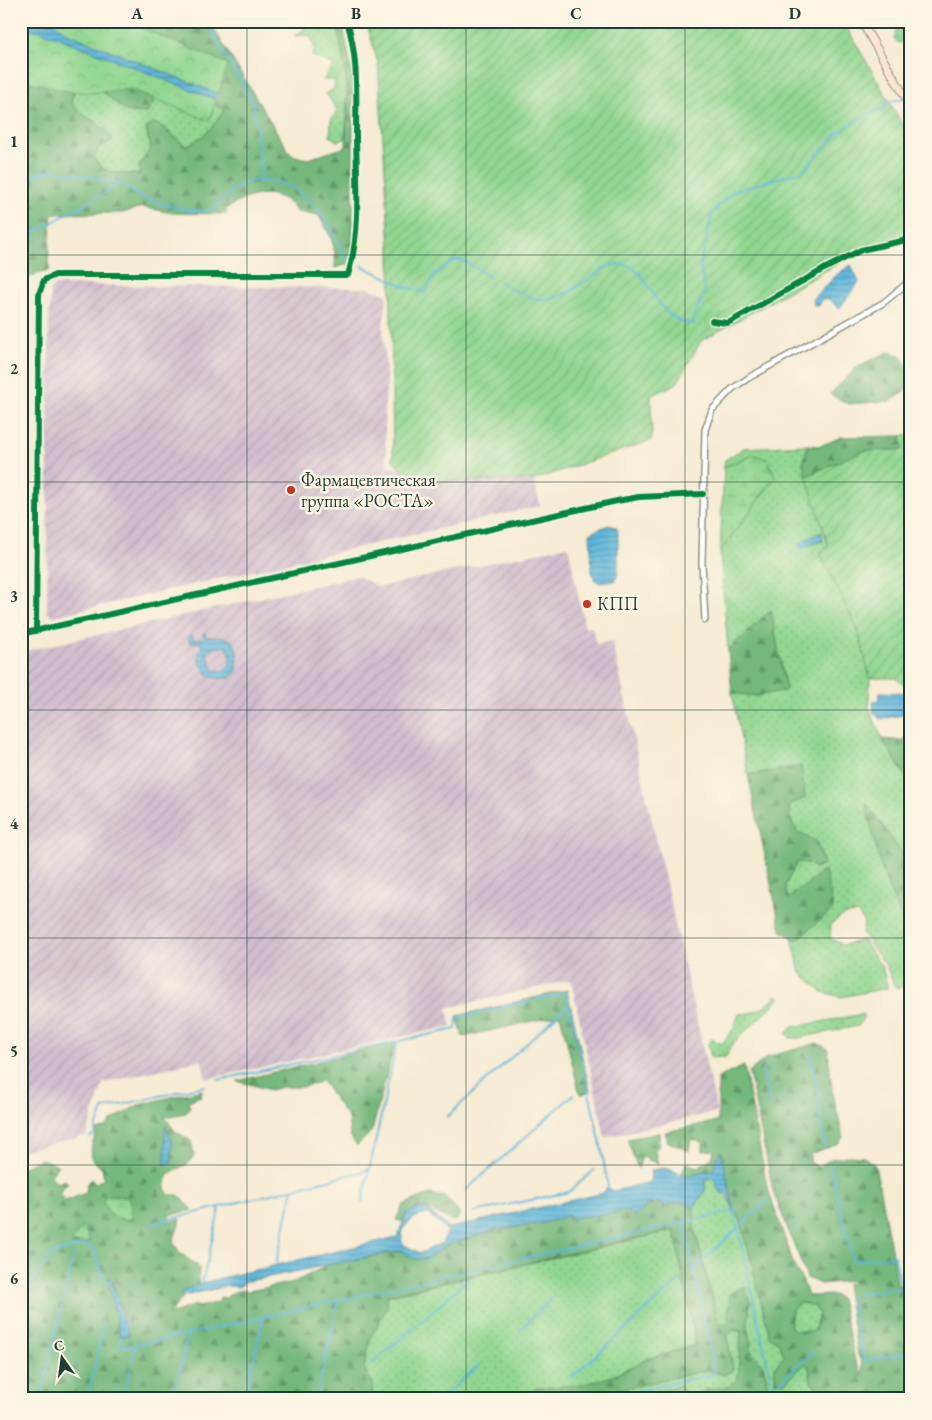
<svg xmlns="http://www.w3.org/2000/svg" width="932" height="1420" font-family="'EB Garamond',serif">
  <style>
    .industrial { fill: url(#industrial-furrows) }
    .grass { fill: url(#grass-dots); stroke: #588a62 }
    .forest { fill: url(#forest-firs); stroke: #4a7a58; fill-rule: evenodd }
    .wetland { fill: url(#wetland-marsh); stroke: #588a62 }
    .park { fill: url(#park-crowns); stroke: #588a62 }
    .garden { fill: url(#garden-furrows); stroke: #588a62 }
    .water { fill: url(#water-rules); stroke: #3f7a88; fill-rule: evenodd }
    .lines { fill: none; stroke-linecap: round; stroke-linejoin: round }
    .stream { stroke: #5fb7dc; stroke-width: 2 }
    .minor-casing { stroke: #8a9484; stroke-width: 8 }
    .secondary-casing { stroke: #8a9484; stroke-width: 9 }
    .minor { stroke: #fff; stroke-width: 5 }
    .secondary { stroke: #fde4d0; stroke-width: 7 }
    .cycleway-casing { stroke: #fcf5e5; stroke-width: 9 }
    .cycleway { stroke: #00873e; stroke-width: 6 }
    .grid { fill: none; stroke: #1f3d34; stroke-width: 1; stroke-opacity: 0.55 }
    .poi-dot { fill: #c8321e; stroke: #fcf5e5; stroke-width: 2 }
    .labels { text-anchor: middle; stroke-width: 5; stroke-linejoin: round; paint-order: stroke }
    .poi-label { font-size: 18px; fill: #1f3d34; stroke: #fcf5e5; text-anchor: start }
    .neatline { fill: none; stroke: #1f3d34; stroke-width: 2 }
    .grid-label { font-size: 16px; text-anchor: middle; font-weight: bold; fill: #1f3d34 }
  </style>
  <defs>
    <pattern id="industrial-furrows" width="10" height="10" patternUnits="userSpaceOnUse" patternTransform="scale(1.25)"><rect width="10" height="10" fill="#d0bdcd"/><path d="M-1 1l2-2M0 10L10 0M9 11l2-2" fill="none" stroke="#b2a3b1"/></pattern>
    <pattern id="grass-dots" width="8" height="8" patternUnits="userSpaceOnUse" patternTransform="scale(1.25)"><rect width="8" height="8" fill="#91d791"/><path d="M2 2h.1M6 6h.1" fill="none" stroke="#7db97e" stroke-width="1.8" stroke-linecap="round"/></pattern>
    <pattern id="forest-firs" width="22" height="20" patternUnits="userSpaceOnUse" patternTransform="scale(1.25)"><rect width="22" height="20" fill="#74b87b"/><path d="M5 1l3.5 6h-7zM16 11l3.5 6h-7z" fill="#5f9766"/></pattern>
    <pattern id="wetland-marsh" width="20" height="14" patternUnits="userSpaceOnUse" patternTransform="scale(1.25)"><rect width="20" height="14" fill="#91d791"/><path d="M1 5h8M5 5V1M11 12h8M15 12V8" fill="none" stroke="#7db97e"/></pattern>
    <pattern id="park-crowns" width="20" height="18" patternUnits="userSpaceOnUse" patternTransform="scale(1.25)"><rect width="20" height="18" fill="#91d791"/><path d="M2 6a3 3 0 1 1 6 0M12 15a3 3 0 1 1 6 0" fill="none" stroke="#7db97e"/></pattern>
    <pattern id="garden-furrows" width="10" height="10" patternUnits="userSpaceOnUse" patternTransform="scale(1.25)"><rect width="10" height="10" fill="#91d791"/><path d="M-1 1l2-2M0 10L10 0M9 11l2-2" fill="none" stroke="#7db97e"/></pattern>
    <pattern id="water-rules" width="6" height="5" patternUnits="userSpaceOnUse" patternTransform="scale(1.25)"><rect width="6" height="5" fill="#5fb7dc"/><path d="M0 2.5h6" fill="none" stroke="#4e96b3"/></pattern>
  </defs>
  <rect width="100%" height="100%" fill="#fcf5e5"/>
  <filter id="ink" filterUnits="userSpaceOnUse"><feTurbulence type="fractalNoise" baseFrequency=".02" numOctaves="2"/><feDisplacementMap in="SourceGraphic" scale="10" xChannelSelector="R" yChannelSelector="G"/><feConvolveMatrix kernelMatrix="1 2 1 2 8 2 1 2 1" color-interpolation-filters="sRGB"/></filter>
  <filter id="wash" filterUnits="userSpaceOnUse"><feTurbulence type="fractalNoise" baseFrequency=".0096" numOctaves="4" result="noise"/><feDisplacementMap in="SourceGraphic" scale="20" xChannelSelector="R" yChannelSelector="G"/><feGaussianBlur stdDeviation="1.12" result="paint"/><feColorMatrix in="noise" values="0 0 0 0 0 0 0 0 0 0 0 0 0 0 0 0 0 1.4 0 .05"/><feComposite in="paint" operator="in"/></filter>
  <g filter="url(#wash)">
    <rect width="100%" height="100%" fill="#f6ebd3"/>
    <!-- industrial -->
    <path class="industrial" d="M55,285L368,288L387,295L383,328L387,382L384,412L387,466L441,481L534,480L540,506L54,616L47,612L49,321L51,289Z
      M568,546L585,628L592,627L596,644L612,641L717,1112L605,1137L571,980L447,1008L451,1026L206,1079L201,1060L103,1083L86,1136L21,1151V652L358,576L379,587Z"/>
    <!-- grass -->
    <path class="grass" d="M304,21H335C348,60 348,99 345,139L337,141L330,136L331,121L337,110L326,93L334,89L335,80H323L334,65L312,56L315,49L310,35L294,36L305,29Z
      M899,21H911V37L899,43L894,39Z
      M79,76L92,83L126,111L147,113L152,91L210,100L224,110C214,127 203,138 186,146L163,127L154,123L146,129L151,149L140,164L139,175C120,172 104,176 94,158L98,149L112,140L97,122L79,113L71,102Z
      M808,445L803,464L829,547L820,553L858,630L870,678L869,707L882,739L911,785V865L867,805L899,913L911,930V984L896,988L885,964L862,933L864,923L858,913L845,914L831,924L830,938L843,945L863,940L882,967L888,988L841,997L822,992L800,972L792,937L797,939L825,869L788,900L785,886L797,862L809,863L815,869L824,864L816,841L797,833C783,806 792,795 801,767L748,775L732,693L757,696L771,610L728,650L720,552L775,477L768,460L754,455L724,467L725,460L744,448Z
      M776,995L781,998L733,1043L726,1057L711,1058L708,1044L711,1039L722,1044L734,1028L739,1014C753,1014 769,1008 776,995Z
      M863,1014V1018L858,1026L798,1038H790L786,1033L793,1027Z
      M714,1178L718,1190C730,1197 731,1208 740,1218L770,1337L779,1343L784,1355L775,1367L784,1383L805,1364L809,1366L811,1381L826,1399H751L768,1386L763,1364L751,1352L748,1323L750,1302L728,1323L719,1324L694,1227V1208L705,1191L706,1179Z
      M675,1230L697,1345L647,1359L613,1376L582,1385L538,1388L514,1399H371L373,1384L364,1368L370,1339L387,1296Z
      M799,1303L813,1305L819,1313L814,1331H796L790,1326L792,1309Z
      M732,1330L741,1331L738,1378L729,1387L709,1389L687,1397L647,1393L641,1399H576L708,1370L724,1375L733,1370L727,1335Z
      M898,1390L905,1394L911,1392V1399H880Z"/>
    <!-- forest -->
    <path class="forest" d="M84,21H209L291,155L308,159L346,147L348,89L339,34L335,21H342L353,77V247L348,264L335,268C336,244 331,235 318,215L297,212C277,184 250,194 226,209V214L172,213L142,207L122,213L52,214L48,263L50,270L21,280V29ZM79,77L92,83L126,111L147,113L155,99L152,91L178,98L181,109L186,110L210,100L224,110C214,127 203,138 186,146L163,127L154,123L146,128L151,148L140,164L139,175C120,172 104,176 94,158L98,149L113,140C101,121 84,120 71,102Z
      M888,352L900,355L910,371L906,391L891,401L848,404L830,394L858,366Z
      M901,436L903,450L864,451L806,476L803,463L808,445L820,446L841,437Z
      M771,610L786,690L757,696L732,693L728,650Z
      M911,726V785L882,739L904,741Z
      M801,766L805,798L789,805V817L798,833L816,841L824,865L815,869L809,863L797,862L785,886L788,899L825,869L833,909L797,940L781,931L748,775Z
      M866,803L911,865V930C885,892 875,848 866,803Z
      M567,990L590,1091L580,1095L560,1015L463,1037L457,1016Z
      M395,1043L372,1131L357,1146L350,1136L348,1118L322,1081L304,1087H282L271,1090L237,1081Z
      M817,1043L828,1049L832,1090L843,1137L838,1144L810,1154V1162L818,1167L831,1159L848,1156L864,1157L875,1165L898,1285L905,1286L911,1309V1392L905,1394L898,1390L880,1399H826L811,1381L809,1367L805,1364L784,1383L775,1382V1367L784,1355L779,1343L770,1337L740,1218L734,1211L721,1152L714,1170L688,1176L682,1174L686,1163L698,1167L712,1158L714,1150L703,1151V1142L691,1139L689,1151L668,1142L665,1132L718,1121V1078L744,1066L767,1186L795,1268L803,1281L808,1296L834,1295L841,1299L855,1360L862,1376V1363L858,1355L846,1285L858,1280L820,1284L807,1278L773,1191L749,1072L767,1057ZM799,1303L813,1305L819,1313L814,1331H796L790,1326L792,1309Z
      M202,1090L201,1096L188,1101L190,1108L186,1113L165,1117L175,1131L191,1141L194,1155L189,1163L168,1174L165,1188L169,1195H179L193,1210L170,1215L168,1222L181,1219L173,1242L180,1253L199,1267L198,1285L179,1294L184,1296L168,1315L195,1305L199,1307L219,1302L220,1297L226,1298C232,1291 241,1289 249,1291L294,1282L328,1265L401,1251C429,1268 432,1249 459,1241C485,1232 510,1228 537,1224C547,1222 556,1219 566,1216C590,1211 619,1210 642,1212L646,1205L685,1201L694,1208V1227L719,1324L728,1323L730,1294L744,1286L750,1302L748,1323L751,1352L763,1364L768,1386L751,1399H641L647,1393L681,1386L687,1397L709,1389L729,1387L738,1378L741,1331L732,1330L727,1336L733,1370L724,1375L708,1370L576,1399H514L538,1388L582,1385L613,1376L647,1359L696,1345L674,1230L387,1295L388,1306L370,1339L364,1368L373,1384L371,1399H21V1266L31,1261L27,1254L21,1253V1168L42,1159L58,1165L51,1176L57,1183L65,1180L68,1183L59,1193L65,1201L86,1193L87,1183L91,1179L96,1183L104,1178L102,1168L92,1160L91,1149L97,1130L106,1127L111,1121L138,1105ZM111,1278L129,1328V1335L120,1337Z
      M659,1133V1146L655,1150L658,1164L642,1157L638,1169L627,1139Z
      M429,1194L446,1197L460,1214L457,1220L452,1221L425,1207L407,1212L404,1222L396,1220L403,1205Z"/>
    <!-- wetland -->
    <path class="wetland" d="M754,455L768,460L775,477L720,552L724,467Z
      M106,1195L128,1197L133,1217L125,1220L110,1215L103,1201Z
      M81,1227L85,1228L89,1242L71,1243Z"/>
    <!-- park -->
    <path class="park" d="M21,21H129L139,27L228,64L209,121L131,89L92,93L68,91L21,80Z"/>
    <!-- garden -->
    <path class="garden" d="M366,21H843L911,139V235L862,250L701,341L677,383L651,396L652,440L534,480L441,481L400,469L393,460L390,248L378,63Z
      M911,434V691L896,678H870L858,630L820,553L829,546L806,476L864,451L903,450L901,436Z"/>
    <!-- water -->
    <path class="water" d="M21,21H52L67,33L216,93L214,99L41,31L21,29Z
      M851,265L859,282L839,309L829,299H822L819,306L814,305L813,298L840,272Z
      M608,525L616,527L618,531V573L615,581L600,583L595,580L592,572L590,533Z
      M821,532L823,541L801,548L798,544Z
      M203,633H205L207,637C236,635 239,643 237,671L231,678C209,679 207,678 198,657L202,643H190L188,636L192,635L194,640L204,638ZM226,646L231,656L229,666L222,671L214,670L207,654L209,649Z
      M880,692L909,693L911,706L903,715L880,719L874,713L873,701L878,700Z
      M165,1125L172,1142L171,1162L165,1165Z
      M721,1151L734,1211L727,1195L718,1190L714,1178L706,1179L705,1191L694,1208C684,1201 677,1200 666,1207L656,1202L646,1205L642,1212L633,1216L628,1211L574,1218L568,1216L539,1224L498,1229L445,1246L428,1258L414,1259L401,1251L387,1253L244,1282L240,1287L228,1286L184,1296L179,1294L192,1286L221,1278L397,1237L407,1212L425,1207L449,1228L603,1193L608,1187L613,1191L650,1182L651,1170L665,1168L688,1176L714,1170L715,1161ZM428,1214L448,1231L442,1243L420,1253L402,1244C400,1225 411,1217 428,1214Z
      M108,1278L111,1279L129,1335L120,1337Z"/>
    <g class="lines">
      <!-- stream -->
      <path class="stream" d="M205,21L254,104L262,181
        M21,179L54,170L122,183L136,194L159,203L193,211L212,210C223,200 232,186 248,182C252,180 258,181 263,181C307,179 330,226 347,260
        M21,240L122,183
        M362,266L406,287L425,293L435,273L455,260H462L490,277
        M499,282C542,306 552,306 593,276C601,270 609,263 620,264C654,266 650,322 694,324V316L705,292L700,266L712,214L721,203L734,191L802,171L839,132L870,112L884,109L888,102L901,99L911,92
        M810,1056L819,1093L820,1123L826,1145
        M763,1070L769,1105
        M218,1080L456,1029L457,1018L566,993L600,1141L608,1187
        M447,1117L568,1005
        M90,1137L94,1134L103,1109L204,1086
        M830,1165L853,1261L894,1256L911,1325
        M466,1190L573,1095
        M362,1203L397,1042
        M474,1212L569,1192L594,1170
        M151,1224L368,1170
        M276,1264L293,1189
        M694,1269L768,1200
        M202,1283L220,1207
        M857,1295L896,1288
        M21,1296L52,1254L87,1244L94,1249L104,1280L108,1281
        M850,1296L864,1361L911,1352
        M520,1330L554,1296
        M120,1337L122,1347L188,1334L734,1211L773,1390L761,1399
        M371,1365L469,1279
        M571,1378L681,1279
        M780,1382L813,1352
        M40,1399L74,1254
        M87,1399L104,1325
        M123,1399L136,1345
        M173,1399L188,1334
        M244,1399L263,1318
        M316,1399L339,1301
        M440,1399L480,1364
        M604,1399L713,1374L715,1370L684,1223
        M872,1399L873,1397"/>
    </g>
  </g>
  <g filter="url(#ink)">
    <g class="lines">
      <defs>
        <path id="minor" d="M712,321L728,323L824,269L861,250L911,239
          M705,620L702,563L705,430L712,410L732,389L750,377L883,303L911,280
          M36,631L39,294L44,280L55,275H348C361,232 357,184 356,139C356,99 359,59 347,21
          M21,634L617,501L639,497L703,494"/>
        <path id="secondary" d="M861,21L911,107"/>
      </defs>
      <!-- minor casing -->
      <use href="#minor" class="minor-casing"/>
      <!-- secondary casing -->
      <use href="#secondary" class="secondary-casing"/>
      <!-- minor -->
      <use href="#minor" class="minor"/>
      <!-- secondary -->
      <use href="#secondary" class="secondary"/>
      <defs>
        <path id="cycleway" d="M712,321L728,323L824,269L861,250L911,239
          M36,631L39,294L44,280L55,275H348C361,232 357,184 356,139C356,99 359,59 347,21
          M21,634L617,501L639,497L703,494"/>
      </defs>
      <!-- cycleway casing -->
      <use href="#cycleway" class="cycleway-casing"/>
      <!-- cycleway -->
      <use href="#cycleway" class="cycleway"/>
    </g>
  </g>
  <!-- grid -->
  <path class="grid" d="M247,21V1399M466,21V1399M685,21V1399M21,255H911M21,482H911M21,710H911M21,938H911M21,1165H911"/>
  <!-- markers -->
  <g class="poi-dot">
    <circle cx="291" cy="490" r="5"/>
    <circle cx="587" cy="604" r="5"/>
  </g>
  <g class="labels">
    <!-- poi labels -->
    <g class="poi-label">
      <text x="301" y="486">Фармацевтическая<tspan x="301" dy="21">группа «РОСТА»</tspan></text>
      <text x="597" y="610">КПП</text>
    </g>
  </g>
  <!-- margin -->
  <rect width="932" height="1420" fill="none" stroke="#fcf5e5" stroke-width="55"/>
  <!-- north arrow -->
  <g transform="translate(62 1358) rotate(346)" stroke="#fcf5e5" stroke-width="4" paint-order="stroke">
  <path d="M0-4L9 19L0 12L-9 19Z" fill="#1f3d34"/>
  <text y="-8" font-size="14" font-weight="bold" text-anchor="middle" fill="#1f3d34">С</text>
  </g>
  <rect x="28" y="28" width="876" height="1364" class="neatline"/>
  <g class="grid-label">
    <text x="137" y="19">A</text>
    <text x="356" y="19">B</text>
    <text x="576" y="19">C</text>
    <text x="795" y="19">D</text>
    <text x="14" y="147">1</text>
    <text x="14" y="374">2</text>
    <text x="14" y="602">3</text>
    <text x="14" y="829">4</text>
    <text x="14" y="1057">5</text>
    <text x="14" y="1284">6</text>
  </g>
</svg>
